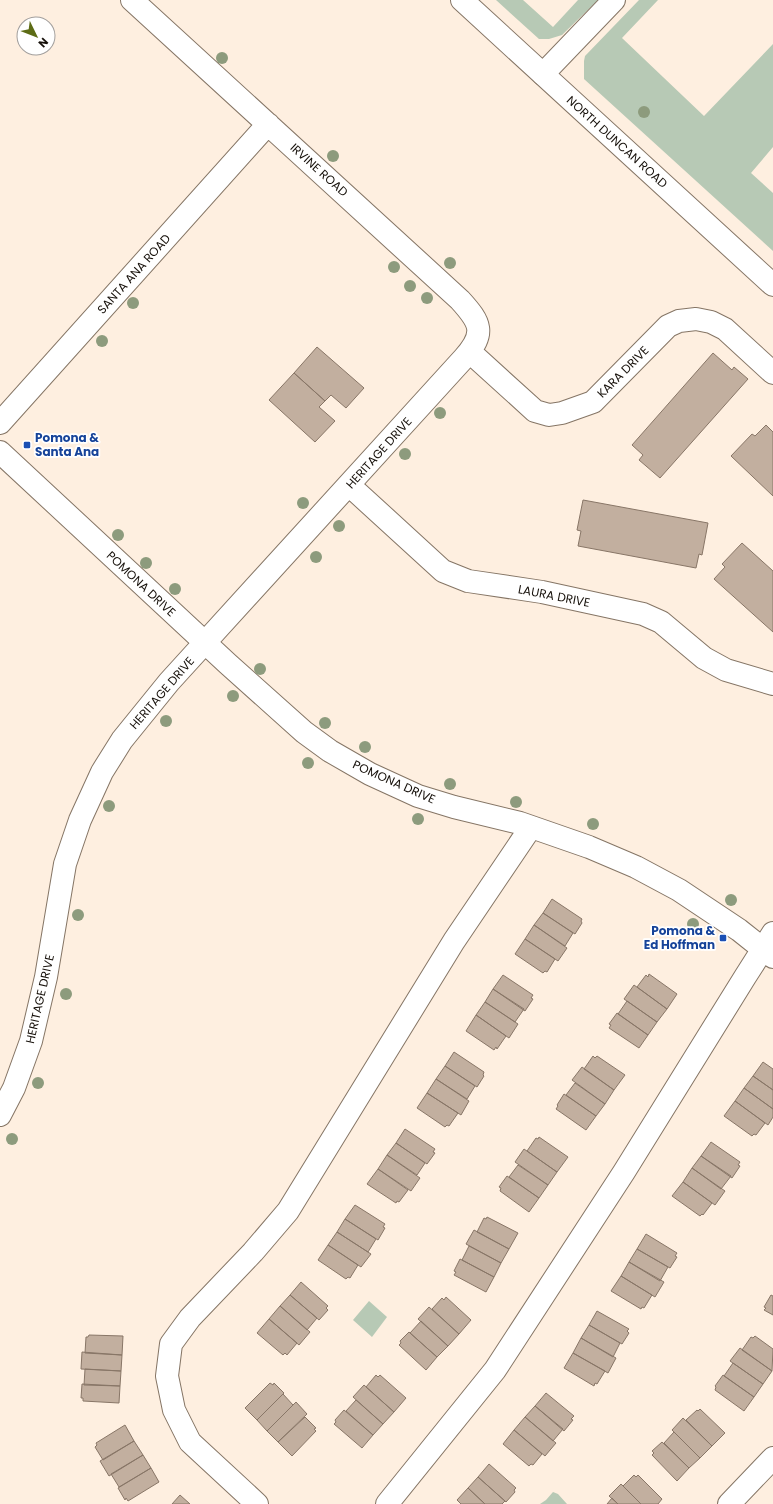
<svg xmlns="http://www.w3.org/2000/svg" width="773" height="1504" font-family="Poppins,sans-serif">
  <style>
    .green { fill: #b7c9b5 }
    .building { fill: #c2af9f; stroke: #887667 }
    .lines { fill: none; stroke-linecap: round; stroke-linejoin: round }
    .street-casing { stroke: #857565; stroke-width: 24 }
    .secondary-casing { stroke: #857565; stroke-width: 24 }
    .street { stroke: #fff; stroke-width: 22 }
    .secondary { stroke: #fff; stroke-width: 22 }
    .tree { fill: #8d9b7d }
    .transit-dot { fill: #1a4fb4; stroke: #fff; stroke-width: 1.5 }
    .labels { text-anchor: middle; stroke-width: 3.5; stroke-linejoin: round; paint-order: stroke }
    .street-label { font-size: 12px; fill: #16100a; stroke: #fff }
    .transit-label { font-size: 12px; font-weight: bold; fill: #164399; stroke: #fff; text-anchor: start }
  </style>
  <rect width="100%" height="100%" fill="#feefe0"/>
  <!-- green -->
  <path class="green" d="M496,0H523L553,27L578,0H598L562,35L549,39H539Z
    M639,0H658L622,38L704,116L773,44V147L751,173L773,193V251L584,79V61L585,56Z
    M369,1301L387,1317L372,1337L353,1320Z
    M553,1492L558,1494L567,1504H540L546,1500Z"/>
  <!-- building -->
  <path class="building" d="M317,347L364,388L346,408L331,395L325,401L294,373Z
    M713,353L732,370L734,367L748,379L660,478L639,460L643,455L632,445Z
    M294,373L325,401L319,407L335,421L315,442L269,400Z
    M766,425L773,432V496L731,456L752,434L755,436Z
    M583,500L708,523L702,555L699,554L696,568L578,546L581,531L577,530Z
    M742,543L773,571V632L714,579L725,567L722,564Z
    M552,899L582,919L581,921L582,923L575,934L543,913Z
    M543,913L573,933L565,946L534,925Z
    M534,925L567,948L558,961L525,939Z
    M525,939L555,959L547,972L545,971L543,973L515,954Z
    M649,974L677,994L667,1009L637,987L646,975L648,977Z
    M503,975L533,995L531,998L533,999L525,1011L493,989Z
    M634,985L667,1009L657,1022L624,999Z
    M493,989L524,1009L515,1022L485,1002Z
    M627,1001L657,1022L648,1035L618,1014Z
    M485,1002L518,1024L509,1038L476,1015Z
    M617,1013L648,1035L639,1048L609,1028L611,1025L609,1024Z
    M476,1015L506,1036L497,1049L496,1047L494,1050L466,1031Z
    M454,1052L484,1072L483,1075L484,1076L477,1087L445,1066Z
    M593,1056L595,1058L597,1056L625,1075L614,1090L584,1069Z
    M763,1062L773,1069V1090L753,1076Z
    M445,1066L475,1086L467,1099L436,1079Z
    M582,1067L614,1090L605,1104L572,1080Z
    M753,1076L773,1090V1109L744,1088Z
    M436,1079L469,1101L461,1115L427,1093Z
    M575,1083L605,1104L596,1116L566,1095Z
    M744,1088L773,1109V1117L768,1125L735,1101Z
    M427,1093L458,1113L449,1126L447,1125L445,1127L417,1108Z
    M564,1094L596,1116L586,1130L556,1109L558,1106L557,1105Z
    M735,1101L765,1123L756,1135L754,1134L752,1136L724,1116Z
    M405,1129L435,1149L433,1152L435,1153L427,1164L396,1143Z
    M539,1137L568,1157L557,1172L527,1151L536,1138L538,1139Z
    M711,1142L740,1162L738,1165L740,1166L732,1178L701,1156Z
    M396,1143L425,1163L417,1175L387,1155Z
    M524,1149L557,1172L548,1185L515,1162Z
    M387,1155L420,1178L411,1191L378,1169Z
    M701,1156L731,1176L721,1189L692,1168Z
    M518,1165L548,1185L539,1198L509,1177Z
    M692,1168L725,1191L715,1205L683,1182Z
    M378,1169L408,1190L399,1202L397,1201L396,1203L367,1184Z
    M507,1176L539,1198L529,1212L500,1191L501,1188L499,1187Z
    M683,1182L712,1203L703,1215L702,1214L700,1216L672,1196Z
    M355,1205L385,1224L383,1227L385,1228L378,1240L345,1219Z
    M487,1217L518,1233L509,1249L477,1232L484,1218L486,1219Z
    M345,1219L376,1239L368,1252L337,1232Z
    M474,1230L509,1249L501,1263L466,1244Z
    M337,1232L371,1254L361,1267L328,1245Z
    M646,1234L677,1253L675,1256L677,1257L670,1268L637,1249Z
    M328,1245L358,1265L350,1278L348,1277L346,1279L318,1260Z
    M469,1246L501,1263L494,1277L462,1260Z
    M637,1249L668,1267L660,1281L629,1262Z
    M460,1259L494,1277L486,1292L454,1275L456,1272L454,1271Z
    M629,1262L664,1282L655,1297L621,1276Z
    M621,1276L652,1295L644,1308L642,1307L641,1309L611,1291Z
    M301,1282L328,1306L326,1308L328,1310L319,1320L290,1295Z
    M290,1295L317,1318L307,1330L280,1306Z
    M771,1295L773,1296V1315L764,1310L766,1308L764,1307Z
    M446,1297L471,1320L459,1334L432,1309L442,1298L444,1300Z
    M280,1306L310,1332L299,1345L269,1319Z
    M429,1307L459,1334L448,1346L418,1319Z
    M597,1311L629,1329L627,1331L629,1333L622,1344L589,1325Z
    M269,1319L297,1343L287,1355L285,1353L283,1355L257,1333Z
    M421,1321L448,1346L437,1357L410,1333Z
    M589,1325L620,1343L613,1357L581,1338Z
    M409,1332L437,1357L426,1370L399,1345L401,1343L400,1341Z
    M89,1335L123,1336L122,1355L85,1353L86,1337H88Z
    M755,1336L773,1349L772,1371L742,1350L751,1337L753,1338Z
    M581,1338L616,1358L608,1373L573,1353Z
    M740,1348L772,1371L763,1384L730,1361Z
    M82,1352L122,1355L121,1371L81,1369Z
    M573,1353L605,1371L597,1384L595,1383L594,1386L564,1368Z
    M733,1363L763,1384L754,1397L724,1376Z
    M85,1369L121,1371L120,1386L84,1385Z
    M376,1375L378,1377L380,1375L406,1398L394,1412L366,1387Z
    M723,1375L754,1397L744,1411L715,1390L716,1387L715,1386Z
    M270,1383L273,1385L274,1383L284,1393L257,1420L245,1408Z
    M82,1384L120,1386L119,1403L83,1401V1398H81Z
    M364,1385L394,1412L383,1424L353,1397Z
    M546,1393L574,1416L571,1419L573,1420L564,1431L535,1406Z
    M283,1394L293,1405L267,1431L257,1420Z
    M356,1400L383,1424L373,1435L346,1411Z
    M296,1402L307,1414L278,1442L267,1431Z
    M535,1406L563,1429L553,1441L525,1417Z
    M700,1409L725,1433L712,1446L686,1420L697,1410L698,1411Z
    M344,1410L373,1435L362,1448L334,1424L336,1422L335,1420Z
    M305,1417L316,1428L314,1429L316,1431L292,1456L278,1442Z
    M525,1417L556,1443L545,1456L514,1430Z
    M683,1418L712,1446L700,1458L672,1430Z
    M125,1425L134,1441L103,1460L95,1447L97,1445L96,1443Z
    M514,1430L542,1454L533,1465L531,1464L529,1466L503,1444Z
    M674,1432L700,1458L689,1468L664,1443Z
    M134,1441L143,1455L109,1476L100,1461Z
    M662,1442L689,1468L677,1481L652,1455L654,1453L652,1451Z
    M143,1455L151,1468L119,1487L111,1474Z
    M489,1464L516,1488L514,1490L515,1492L506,1502L478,1477Z
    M151,1468L159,1482L128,1501L126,1498L125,1500L118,1488Z
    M634,1475L636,1477L638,1475L662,1499L658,1504H641L623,1486Z
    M478,1477L505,1501L502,1504H485L468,1488Z
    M621,1484L641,1504H618L609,1496Z
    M468,1488L485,1504H461L457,1500Z
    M180,1495L190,1504H172Z
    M612,1498L618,1504H607Z"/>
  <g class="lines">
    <defs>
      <path id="street" d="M543,74L614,0
        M470,352L535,411L549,415L562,413L593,402L668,326L679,321L696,319L711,322L725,329L773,373
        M0,423L268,124
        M0,452L228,664L304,732L330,751L370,774L418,796L454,807L520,823L589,847L636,867L679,890L739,930L773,957
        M349,485L443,571L468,581L542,592L643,614L661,622L704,658L726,670L773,684
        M0,1115L14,1088L31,1041L46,977L65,864L80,820L102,772L122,740L169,682L464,358C486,333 481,323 460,300L132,0
        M257,1504L190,1442L174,1410L167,1376L171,1344L190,1318L253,1252L288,1211L454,941L531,827
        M387,1504L495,1370L624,1172L745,977L773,933
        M729,1504L773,1458"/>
      <path id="secondary" d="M462,0L773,285"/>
    </defs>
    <!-- street casing -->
    <use href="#street" class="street-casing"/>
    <!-- secondary casing -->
    <use href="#secondary" class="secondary-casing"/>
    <!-- street -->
    <use href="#street" class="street"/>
    <!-- secondary -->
    <use href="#secondary" class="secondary"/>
  </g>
  <!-- trees -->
  <g class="tree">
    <circle cx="222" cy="58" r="6"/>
    <circle cx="644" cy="112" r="6"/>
    <circle cx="333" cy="156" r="6"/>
    <circle cx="450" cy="263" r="6"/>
    <circle cx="394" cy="267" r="6"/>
    <circle cx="410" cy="286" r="6"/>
    <circle cx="427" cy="298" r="6"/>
    <circle cx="133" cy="303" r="6"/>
    <circle cx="102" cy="341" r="6"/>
    <circle cx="440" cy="413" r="6"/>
    <circle cx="405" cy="454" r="6"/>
    <circle cx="303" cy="503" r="6"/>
    <circle cx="339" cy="526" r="6"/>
    <circle cx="118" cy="535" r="6"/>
    <circle cx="316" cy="557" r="6"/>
    <circle cx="146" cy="563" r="6"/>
    <circle cx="175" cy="589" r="6"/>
    <circle cx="260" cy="669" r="6"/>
    <circle cx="233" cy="696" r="6"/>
    <circle cx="166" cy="721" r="6"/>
    <circle cx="325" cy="723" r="6"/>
    <circle cx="365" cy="747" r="6"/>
    <circle cx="308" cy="763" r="6"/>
    <circle cx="450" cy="784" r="6"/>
    <circle cx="516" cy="802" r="6"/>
    <circle cx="109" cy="806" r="6"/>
    <circle cx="418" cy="819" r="6"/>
    <circle cx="593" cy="824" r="6"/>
    <circle cx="731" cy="900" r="6"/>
    <circle cx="78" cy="915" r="6"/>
    <circle cx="693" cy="924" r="6"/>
    <circle cx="66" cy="994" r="6"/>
    <circle cx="38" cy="1083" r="6"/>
    <circle cx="12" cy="1139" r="6"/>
  </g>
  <!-- markers -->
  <g class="transit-dot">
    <rect x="23" y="441" width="8" height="8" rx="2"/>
    <rect x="719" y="934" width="8" height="8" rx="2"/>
  </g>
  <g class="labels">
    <!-- street labels -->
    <g class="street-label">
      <text transform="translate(617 142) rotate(42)" y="4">NORTH DUNCAN ROAD</text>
      <text transform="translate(319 170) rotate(42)" y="4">IRVINE ROAD</text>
      <text transform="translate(134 274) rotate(-48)" y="4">SANTA ANA ROAD</text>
      <text transform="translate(623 372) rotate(-45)" y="4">KARA DRIVE</text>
      <text transform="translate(379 453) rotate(-48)" y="4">HERITAGE DRIVE</text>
      <text transform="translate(141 584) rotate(43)" y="4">POMONA DRIVE</text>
      <text transform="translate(554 596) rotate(11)" y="4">LAURA DRIVE</text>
      <text transform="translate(162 693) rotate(-49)" y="4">HERITAGE DRIVE</text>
      <text transform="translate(394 782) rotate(24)" y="4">POMONA DRIVE</text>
      <text transform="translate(40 999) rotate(-77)" y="4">HERITAGE DRIVE</text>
    </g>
    <!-- transit labels -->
    <g class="transit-label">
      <text x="35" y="442">Pomona &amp;<tspan x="35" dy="14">Santa Ana</tspan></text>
      <text x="715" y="935" text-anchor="end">Pomona &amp;<tspan x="715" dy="14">Ed Hoffman</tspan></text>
    </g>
  </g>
  <!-- north arrow -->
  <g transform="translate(36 36) rotate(133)"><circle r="19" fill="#ffffff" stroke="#a29f9d"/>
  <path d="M0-3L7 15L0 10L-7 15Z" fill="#5d6c15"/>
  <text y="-6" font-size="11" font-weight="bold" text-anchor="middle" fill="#16100a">N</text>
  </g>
</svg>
